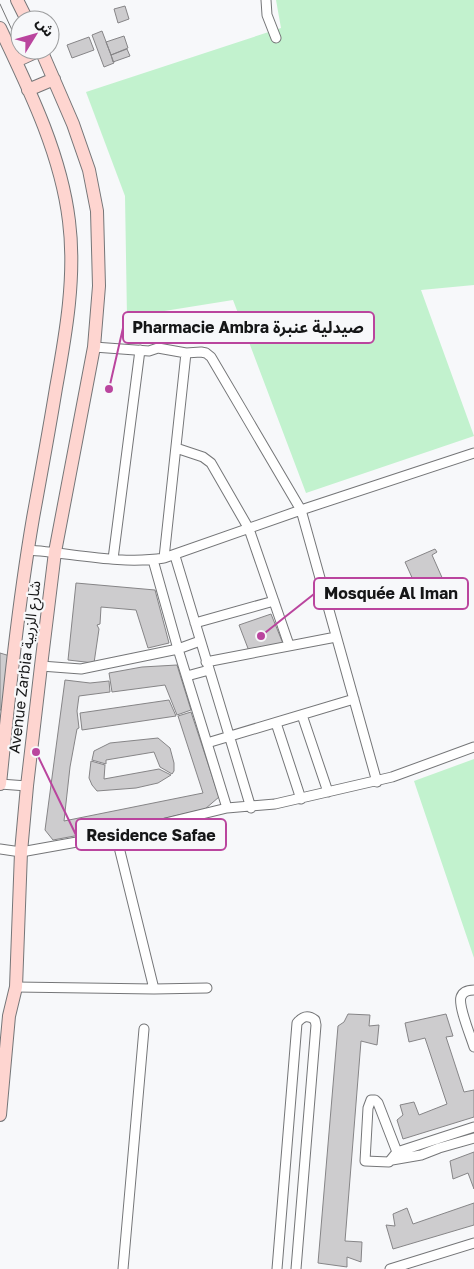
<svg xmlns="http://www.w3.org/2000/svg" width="474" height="1269" font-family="'Golos Text','Noto Sans Arabic',sans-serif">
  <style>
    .green { fill: #c2f2ce }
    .building { fill: #cdccce; stroke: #868587 }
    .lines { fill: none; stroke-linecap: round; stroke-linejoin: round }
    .street-casing { stroke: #757678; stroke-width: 11 }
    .secondary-casing { stroke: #757678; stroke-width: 14 }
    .street { stroke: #fff; stroke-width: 9 }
    .secondary { stroke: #fed5d0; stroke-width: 12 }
    .tram { stroke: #747576; stroke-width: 1 }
    .labels { text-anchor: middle; stroke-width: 4.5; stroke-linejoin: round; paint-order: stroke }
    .street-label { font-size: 15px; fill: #151617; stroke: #f7f8fa }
    .leader { fill: none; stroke: #ba459e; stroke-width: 2 }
    .callout-dot { fill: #ba459e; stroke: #f7f8fa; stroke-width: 2 }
    .callout { fill: #f7f8fa; stroke: #ba459e; stroke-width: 2 }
    .callout-label { font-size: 16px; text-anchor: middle; font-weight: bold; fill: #151617 }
  </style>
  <rect width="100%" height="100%" fill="#f7f8fa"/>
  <!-- green -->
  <path class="green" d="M276,0H474V285L421,290L474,436L306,493L233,300L127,317L125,196L86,92L281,28Z
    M474,759V958L414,781Z"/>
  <!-- building -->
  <path class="building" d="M125,6L129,19L118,23L114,9Z
    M102,31L114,63L104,67L92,35Z
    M124,36L128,48L111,55L106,42Z
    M89,37L94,50L72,58L67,45Z
    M127,49L130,56L113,62L111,55Z
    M435,549L437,552L432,555L448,591L423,602L405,562Z
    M76,583L155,590L169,643L148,648L136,610L101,607L100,624L97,625L99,629L94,663L68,660Z
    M271,614L284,646L249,651L239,625Z
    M0,653L10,656L3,710H0Z
    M177,665L191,710L177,715L165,685L112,692L109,673L142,667Z
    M65,680L90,683L109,681L110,692L79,696L77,711L79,728L77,729L70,767L64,821L203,793L178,716L191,712L219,797L205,809L144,823L53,840L45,830Z
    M169,700L176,716L82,730L80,713Z
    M158,738L170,748L174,763V771L172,774L160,767L154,752L106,760V764L92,760L94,751L110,743Z
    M91,761L105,765L104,779L159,769L171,775L158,783L136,788L97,791L92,785L89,778Z
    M348,1014L370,1015L369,1026L379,1025L377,1045L361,1041L345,1241L362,1242L361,1262L347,1257V1267L318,1263L338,1026L344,1022Z
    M446,1014L453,1036L446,1037L464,1092L474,1090V1117L403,1139L397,1120L403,1115L400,1105L414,1102L419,1115L447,1104L425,1038L409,1042L405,1023Z
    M474,1152V1189L468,1173L453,1179L450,1161Z
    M474,1203V1225L393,1249L386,1225L395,1226L393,1214L407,1208L413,1224Z"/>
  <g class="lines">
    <defs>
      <path id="street" d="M266,0L267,15L276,38
        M94,347L149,351L158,348L186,353L201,352L206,353L211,357L301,510L377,782
        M176,448L203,457L211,463L249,529L289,645
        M28,550C72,553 120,565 164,558L301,510L474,453
        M175,556L251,808
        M164,558L186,353
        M113,559L140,350
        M153,560L178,649L227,808
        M195,623L274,601
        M206,662L336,637
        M41,666L81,669L178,649L200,641
        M187,676L209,670
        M302,715L328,792
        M276,723L301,799
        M207,743L354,699
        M0,784L27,786
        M116,835L154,989
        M0,849L21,852L116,835L227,808L275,804L392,777L474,747
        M16,987L154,989L207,988
        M474,990C469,990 463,991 461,997C458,1006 471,1037 474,1047
        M397,1152L378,1103L375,1100H371L368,1108L365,1161L389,1162L397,1152L474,1127
        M392,1160L421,1155L439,1148L474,1138
        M123,1269L144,1029
        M277,1269L297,1023C302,1017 307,1014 315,1020L316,1025L296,1269
        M390,1269L474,1243"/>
      <path id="secondary" d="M17,0L27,20
        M0,28C29,89 61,154 69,221C76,276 66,333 56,388C49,431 41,474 33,518C18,606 9,695 0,784
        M16,61L40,50
        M28,90L54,79
        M0,1115L9,1016L16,987L21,852L27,786L41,666L55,552L94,347L99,286L97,211L89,170L73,124L41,50"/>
    </defs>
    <!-- street casing -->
    <use href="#street" class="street-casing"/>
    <!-- secondary casing -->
    <use href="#secondary" class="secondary-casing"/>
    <!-- street -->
    <use href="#street" class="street"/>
    <!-- secondary -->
    <use href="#secondary" class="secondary"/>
    <!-- tram -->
    <path class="tram" d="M0,4L18,43"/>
  </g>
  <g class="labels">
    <!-- street labels -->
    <g class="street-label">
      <text transform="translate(25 667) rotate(-83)" y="5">Avenue Zarbia شارع الزربية</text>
    </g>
  </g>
  <!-- callouts -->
  <path class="leader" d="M109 389L123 328M261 636L314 594M36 752L76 835"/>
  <g class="callout-dot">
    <circle cx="109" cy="389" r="5"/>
    <circle cx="261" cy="636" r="5"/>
    <circle cx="36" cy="752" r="5"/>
  </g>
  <g class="callout">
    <rect x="123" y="312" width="251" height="31" rx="5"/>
    <rect x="314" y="578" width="154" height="31" rx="5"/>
    <rect x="76" y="819" width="150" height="31" rx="5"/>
  </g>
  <g class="callout-label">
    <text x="248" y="333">Pharmacie Ambra صيدلية عنبرة</text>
    <text x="391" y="599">Mosquée Al Iman</text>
    <text x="151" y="841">Residence Safae</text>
  </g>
  <!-- north arrow -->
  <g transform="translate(35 35) rotate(53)"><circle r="24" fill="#f7f8fa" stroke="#9d9e9f"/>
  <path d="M0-4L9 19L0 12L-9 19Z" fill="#ba459e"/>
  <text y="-8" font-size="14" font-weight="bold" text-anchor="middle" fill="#151617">ش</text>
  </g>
</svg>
